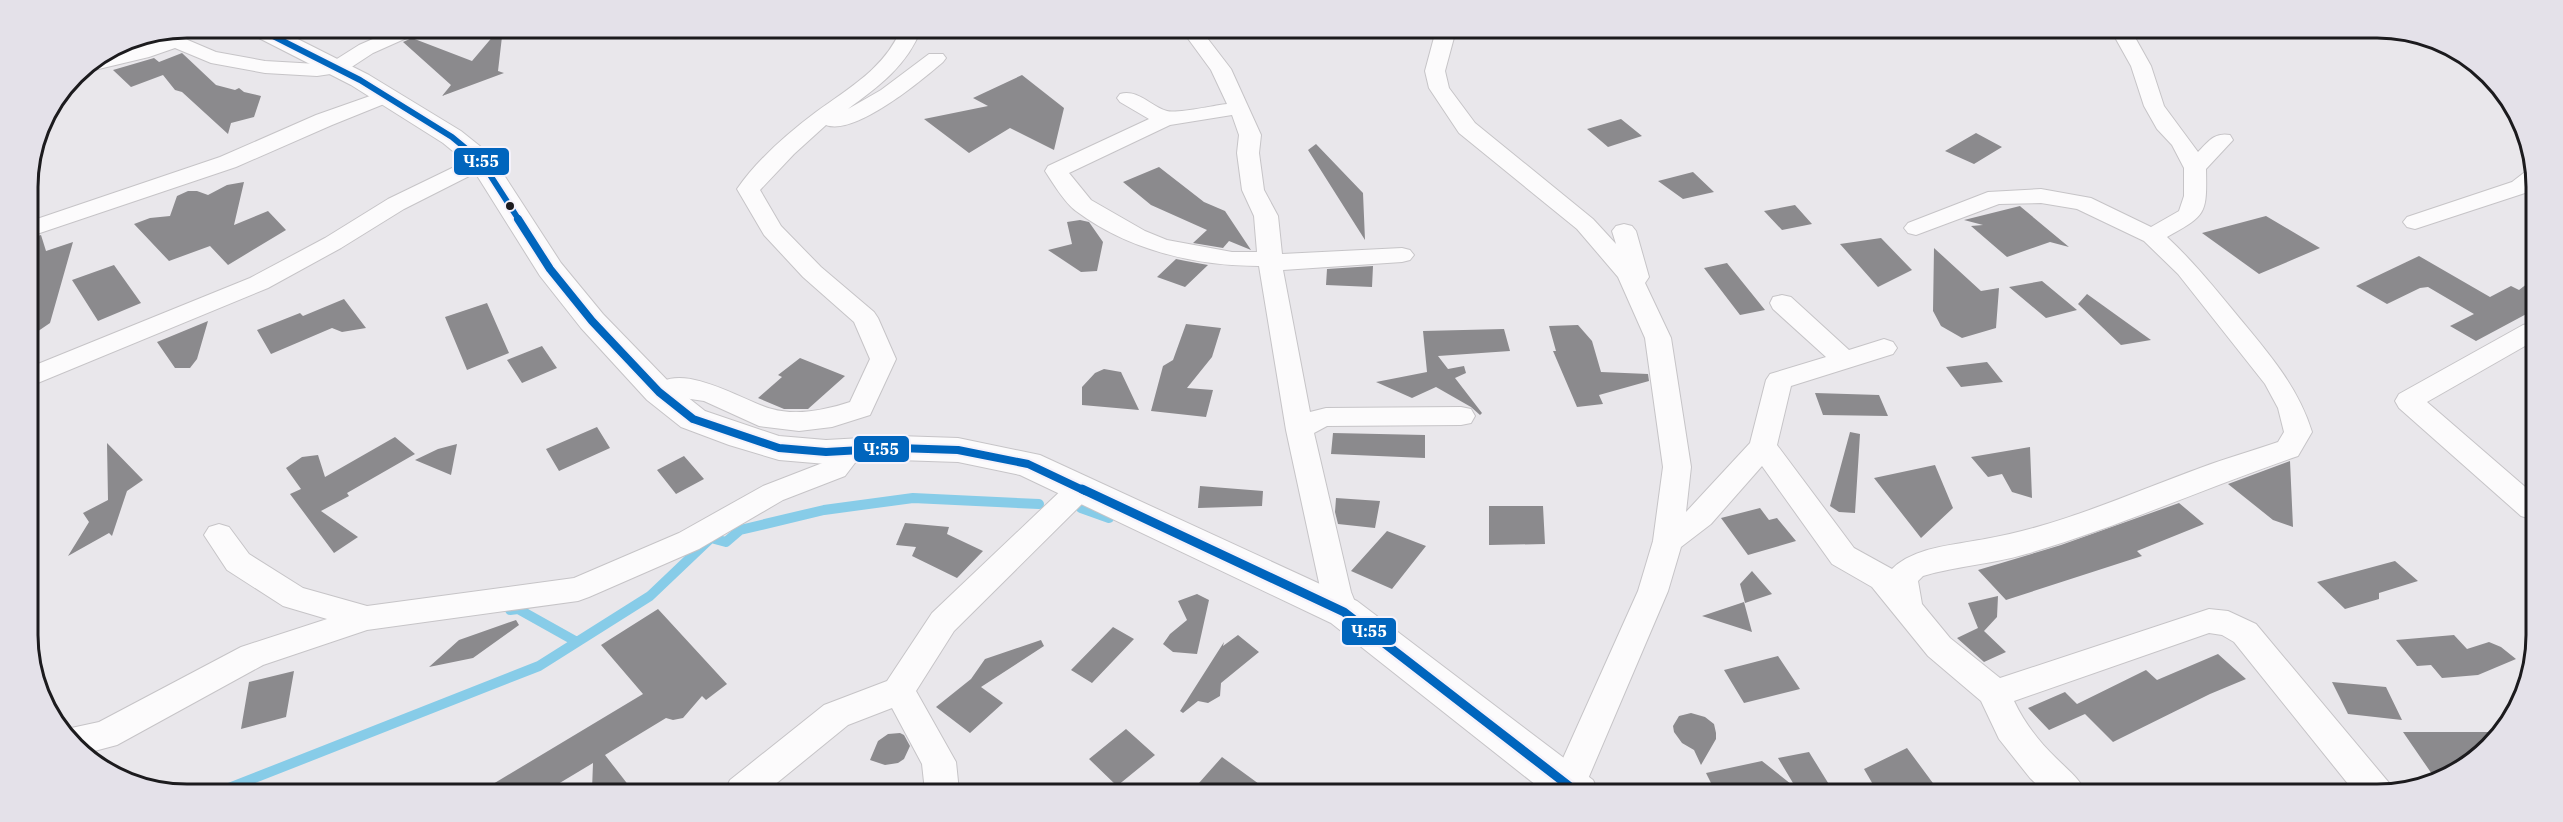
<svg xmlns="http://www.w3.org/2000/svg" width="2563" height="822" font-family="'IBM Plex Serif',serif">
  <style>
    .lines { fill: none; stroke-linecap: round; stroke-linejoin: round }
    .stream { stroke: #87cce8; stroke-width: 10 }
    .building { fill: #8b8a8d }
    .street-casing { stroke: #c6c4c7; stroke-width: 2 }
    .secondary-casing { stroke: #c6c4c7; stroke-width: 2 }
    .street { fill: #fcfbfc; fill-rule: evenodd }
    .secondary { fill: #fcfbfc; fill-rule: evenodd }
    .bus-1-far2-casing { stroke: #f5f2fb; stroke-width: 10 }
    .bus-1-far1-casing { stroke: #f5f2fb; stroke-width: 12 }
    .bus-1-casing { stroke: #f5f2fb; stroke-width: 14 }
    .bus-1-far2 { stroke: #0065bd; stroke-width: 6 }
    .bus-1-far1 { stroke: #0065bd; stroke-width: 8 }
    .bus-1 { stroke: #0065bd; stroke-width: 9 }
    .bus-dot { fill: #1c1b1e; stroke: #f5f2fb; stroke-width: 2 }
    .rim { fill: none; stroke: #1c1b1e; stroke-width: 3 }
    .line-badge { stroke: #f5f2fb; stroke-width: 2 }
    .badge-label { font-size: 16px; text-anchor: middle; font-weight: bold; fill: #fff }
  </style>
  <rect width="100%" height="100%" fill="#e9e7eb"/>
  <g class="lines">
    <!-- stream -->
    <path class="stream" d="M1081,508L1109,518
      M510,610L518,609L577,642
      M224,790L539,666L650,596L711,538L726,542L740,530L824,510L913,498L1039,504"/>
  </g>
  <!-- building -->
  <path class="building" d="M500,28H503L498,71L504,73L442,96L451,85L403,42L412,38L472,61Z
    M182,53L216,85L235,90L239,88L244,92L261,96L254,117L231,123L228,134L182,92L175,90L163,75L131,87L113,70L154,58L159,62Z
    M1022,75L1064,108L1054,150L1010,128L969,153L924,119L988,106L973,98Z
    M1621,119L1642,136L1608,147L1587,129Z
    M1976,133L2002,147L1974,164L1945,151Z
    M1316,144L1363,193L1365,240L1308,150Z
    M1159,167L1204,202L1225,211L1251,250L1229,241L1223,248L1193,243L1207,230L1151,205L1123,182Z
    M1693,172L1714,192L1683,199L1658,181Z
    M244,182L234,225L268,211L286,230L228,265L210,246L169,261L134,224L150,218L170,216L177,196L188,191H197L208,195L227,185Z
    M1795,205L1812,224L1782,230L1764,211Z
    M2020,206L2021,207L2069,247L2050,242L2007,257L1971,226L1983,225L1964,220Z
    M2266,216L2320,248L2259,274L2202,233Z
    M1080,220L1089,222L1103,242L1097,271L1081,272L1048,250L1072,244L1067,222Z
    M41,235L46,251L73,242L50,323L28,338V239Z
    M1881,238L1912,270L1878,287L1840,244Z
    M1934,248L1981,291L1999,288L1996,328L1962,338L1941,326L1933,311Z
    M2419,256L2490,297L2511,286L2519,290L2532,280V311L2476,341L2450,326L2474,314L2428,287L2420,288L2387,304L2356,286Z
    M1176,259L1186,261L1208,265L1185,287L1157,277Z
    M1727,263L1765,310L1740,315L1704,268Z
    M114,265L141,303L98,321L72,280Z
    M1373,266L1372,287L1326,285L1327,269Z
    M2042,281L2077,310L2046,318L2009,287Z
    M2087,294L2151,340L2121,345L2078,304Z
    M344,299L366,328L342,332L332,328L271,354L257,330L300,313L303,316Z
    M487,303L509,353L467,370L445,317Z
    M208,321L197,359L190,368H175L157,342Z
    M1186,324L1221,328L1212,357L1187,388L1213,390L1206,417L1151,411L1163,366L1173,360Z
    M1578,325L1592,341L1601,372L1648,374L1649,381L1599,395L1603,404L1577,407L1553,351H1556L1549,326Z
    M1504,329L1510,351L1438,356L1448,369L1464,366L1466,373L1455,378L1482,413L1480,415L1471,407L1436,387L1412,398L1376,382L1427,372L1423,331Z
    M542,346L557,368L522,383L507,360Z
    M800,358L845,376L808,409H784L758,398L782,377L778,375Z
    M1987,362L2003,382L1961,387L1946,367Z
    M1104,369L1121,372L1139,410L1082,405V387L1095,373Z
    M1815,393L1879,395L1888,416L1823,415Z
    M597,427L610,448L559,471L546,449Z
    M1850,432L1860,434L1855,513L1839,512L1830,506Z
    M1333,433L1425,435V458L1331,454Z
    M395,437L415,454L347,493L349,496L321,511L358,537L334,553L290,494L301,489L286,468L302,457L318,455L325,477Z
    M107,443L143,480L127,491L112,536L109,533L68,556L89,522L83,513L108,500Z
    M457,444L451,475L415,460L438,449Z
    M2030,447L2032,498L2012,492L2002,474L1988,477L1971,457Z
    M684,456L704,479L676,494L657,470Z
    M2290,461L2293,527L2273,520L2228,484Z
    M1935,465L1953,508L1921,538L1874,478Z
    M1200,486L1263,491L1262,506L1198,508Z
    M1336,498L1380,501L1375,528L1338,524L1335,512Z
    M2179,503L2204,524L2137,551L2142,556L2006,600L1978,570L2061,545Z
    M1489,506H1543L1545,544L1489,545Z
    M1760,508L1769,520L1777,518L1796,541L1748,555L1721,518Z
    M905,523L949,527L947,534L983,551L957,578L912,556L916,547L896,545Z
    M1387,531L1426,546L1392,589L1351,571Z
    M2395,561L2418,581L2379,593V599L2345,609L2317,582Z
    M1752,571L1772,594L1745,603L1740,584Z
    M1197,594L1209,600L1197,654L1173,652L1163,644L1170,634L1187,620L1178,601Z
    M1998,596L1997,617L1984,631L2006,652L1984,662L1957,638L1978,628L1968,603Z
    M1744,602L1752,632L1702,616Z
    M658,609L727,684L706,700L702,696L683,718L673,720L666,718L605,755L633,791L592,790L593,763L548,790H483L643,694L601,645Z
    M516,620L519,625L473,658L429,667L459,640Z
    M1113,627L1134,639L1092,683L1071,670Z
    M1238,635L1259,652L1221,683L1220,696L1208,703L1198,701L1183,713L1180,711L1224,642L1223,646Z
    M2454,635L2467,649L2489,642L2501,647L2516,659L2478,675L2442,678L2431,665L2417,666L2396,640Z
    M1041,640L1044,646L981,687L1003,703L970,733L936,707L971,679L985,659Z
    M2218,654L2246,679L2210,694L2113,742L2085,714L2049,730L2028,708L2065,692L2077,704L2146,670L2157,680Z
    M1778,656L1800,689L1744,703L1724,670Z
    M294,671L286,717L241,729L249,682Z
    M2332,682L2386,687L2402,720L2348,714Z
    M1691,713L1705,717L1714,724L1716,733V739L1701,765L1694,750L1682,743L1674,732L1673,726L1679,716Z
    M1126,729L1155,755L1117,786L1089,759Z
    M2403,732H2502L2474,762L2434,777Z
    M900,733L904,735L910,746L904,759L898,763L885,765L870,760L878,741L888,734Z
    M1907,748L1941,794L1878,793L1864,769Z
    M1809,752L1830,786L1802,793H1716L1706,773L1762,761L1796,788L1778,758Z
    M1222,757L1270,792H1191Z"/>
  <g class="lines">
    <defs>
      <path id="street" d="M398,28H423L420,32L373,53L344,72L317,76L265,73L211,63L175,48L149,57L86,72L79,70L99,57L136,48L176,35L216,52L265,61L317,64L332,62L359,45Z
        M658,28H682L686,33L683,37C673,40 664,37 658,28Z
        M901,29H921C908,65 878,87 848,109L881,90L929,54H943L946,58L943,62C921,81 855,136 826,125L794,154L760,190L781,226L821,267L874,312L878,318L896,359L870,415L832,427L799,431L759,426L704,401L677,397L662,403L653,400L649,394C673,354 741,401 772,409C796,416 826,410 850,402L870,359L854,322L803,277L764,235L737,189C757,160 788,133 816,112C849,88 885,68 901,29Z
        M1181,29L1201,30L1231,69L1261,135L1259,153L1264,190L1278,216L1282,254L1402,248L1410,250L1414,255L1410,260L1402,262L1283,270L1310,412L1326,408L1461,407L1471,409L1475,416L1471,423L1461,425L1327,426L1314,433L1351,592L1359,612L1355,621L1344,624L1333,621L1321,592L1286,430L1259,266C1195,266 1128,250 1076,211C1064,202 1053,183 1045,171L1048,166L1149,119L1120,102L1117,98L1120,94C1138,89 1150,106 1167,111C1176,114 1216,105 1227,104L1211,70ZM1232,115L1239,135L1237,153L1242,190L1254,216L1257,252H1232L1167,240L1145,231L1091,200L1069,173L1170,125Z
        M1436,30H1456L1445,71L1449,88L1475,123L1593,219L1616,244L1612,231L1616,226L1624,224L1632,226L1636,231L1649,277L1645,283L1671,338L1691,467L1686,512L1750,443L1766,380L1770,374L1826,357L1773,309L1770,303L1773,297L1782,295L1791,297L1849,350L1884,339L1893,342L1897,348L1893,354L1791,386L1777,445L1854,548L1892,569C1914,547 1954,545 1985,539C2060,526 2129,494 2200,468C2226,458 2252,451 2278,442L2284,432L2278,408L2265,384L2178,274L2144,241L2077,209L2041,203L1999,204L1916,235L1908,233L1904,228L1908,223L1988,192L2041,189L2091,198L2151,227L2179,211L2184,196V168L2172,145L2157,129L2144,106L2131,66L2112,32H2132L2151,66L2164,106L2198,152C2208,142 2214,132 2230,135L2233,140L2206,169C2207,215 2206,215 2167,237C2195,263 2217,291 2241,320C2270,355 2298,387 2312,432L2298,456C2207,487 2119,527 2026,554C1993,564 1957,566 1923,576L1918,581L1922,604L1950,638L2000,678L2209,609L2228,611L2256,624L2390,784L2394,792L2386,795H2357L2234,642L2222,635L2209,633L2014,701C2024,722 2039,742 2056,758C2068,770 2080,779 2087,794H2047L2030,778L1999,739L1981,701L1928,656L1872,587L1832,564L1762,466L1711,524L1681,547L1668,591L1582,793H1554L1551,785L1638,591L1653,541L1663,467L1645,338L1618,277L1577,229L1459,133L1429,88L1425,71Z
        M387,90L394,92L397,96L394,100L332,125L236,167L28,237V222L220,157L316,115Z
        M481,154L489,156L492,161L489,166L404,209L341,248L268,288L28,387V368L250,278L325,238L388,199Z
        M2533,170V188L2528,192L2415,229L2407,227L2403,222L2407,217L2512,182L2525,172Z
        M2532,323V342L2427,402L2531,492V519L2521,516L2399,408L2395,401L2399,394L2523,325Z
        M850,441L860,444L864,451L845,476L783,500L699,549L589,597L578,601L367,630L263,665L117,745L87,753L67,741L62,730L99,722L241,647L327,619L283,606L227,570L204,535L209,527L219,524L229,527L249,554L303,588L367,606L574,578L679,533L763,486L825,462L840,444Z
        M1080,479L1090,482L1094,489L1090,496L954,631L916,691L956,762L959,791H925L922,764L892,708L848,725L767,791H725L730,780L824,705L887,681L932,613L1070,482Z"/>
      <path id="secondary" d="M243,27H274L369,75L461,131L491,155L561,263L603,314L671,384L705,411L779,436L826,440L898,436L958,438L1040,455L1357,601L1593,780L1599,793H1546L1331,623L1020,475L958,462L898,460L826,464L779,460L729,445L681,427L647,400L581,328L540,276L471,166L443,143L351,85L247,32Z"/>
    </defs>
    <!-- street casing -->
    <use href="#street" class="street-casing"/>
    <!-- secondary casing -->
    <use href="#secondary" class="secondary-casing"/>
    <!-- street -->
    <use href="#street" class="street"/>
    <!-- secondary -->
    <use href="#secondary" class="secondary"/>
    <defs>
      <path id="bus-1-far2" d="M255,27L360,80L452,137L481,161L519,220"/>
      <path id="bus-1-far1" d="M518,219L550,269L592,321L659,392L693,419L779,448L826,452L898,448L958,450L1028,464L1085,491"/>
      <path id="bus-1" d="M1082,489L1344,612L1578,793"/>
    </defs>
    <!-- bus-1-far2 casing -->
    <use href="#bus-1-far2" class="bus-1-far2-casing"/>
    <!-- bus-1-far1 casing -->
    <use href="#bus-1-far1" class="bus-1-far1-casing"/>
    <!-- bus-1 casing -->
    <use href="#bus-1" class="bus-1-casing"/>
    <!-- bus-1-far2 -->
    <use href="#bus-1-far2" class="bus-1-far2"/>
    <!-- bus-1-far1 -->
    <use href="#bus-1-far1" class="bus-1-far1"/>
    <!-- bus-1 -->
    <use href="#bus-1" class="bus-1"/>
  </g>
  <!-- markers -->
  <circle class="bus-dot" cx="510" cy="206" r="5"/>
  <!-- crop -->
  <path d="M0 0H2563V822H0ZM187 38H2377A149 149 0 0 1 2526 187V635A149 149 0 0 1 2377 784H187A149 149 0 0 1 38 635V187A149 149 0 0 1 187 38Z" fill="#e4e1e9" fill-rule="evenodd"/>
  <path class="rim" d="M187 38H2377A149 149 0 0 1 2526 187V635A149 149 0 0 1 2377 784H187A149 149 0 0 1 38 635V187A149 149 0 0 1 187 38Z"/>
  <g class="line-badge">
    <rect x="453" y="147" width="57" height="29" rx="6" fill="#0065bd"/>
    <rect x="853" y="435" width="57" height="28" rx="6" fill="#0065bd"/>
    <rect x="1341" y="617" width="56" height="29" rx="6" fill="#0065bd"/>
  </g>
  <g class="badge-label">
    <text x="481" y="167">Ч:55</text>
    <text x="881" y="455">Ч:55</text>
    <text x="1369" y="637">Ч:55</text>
  </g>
</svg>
